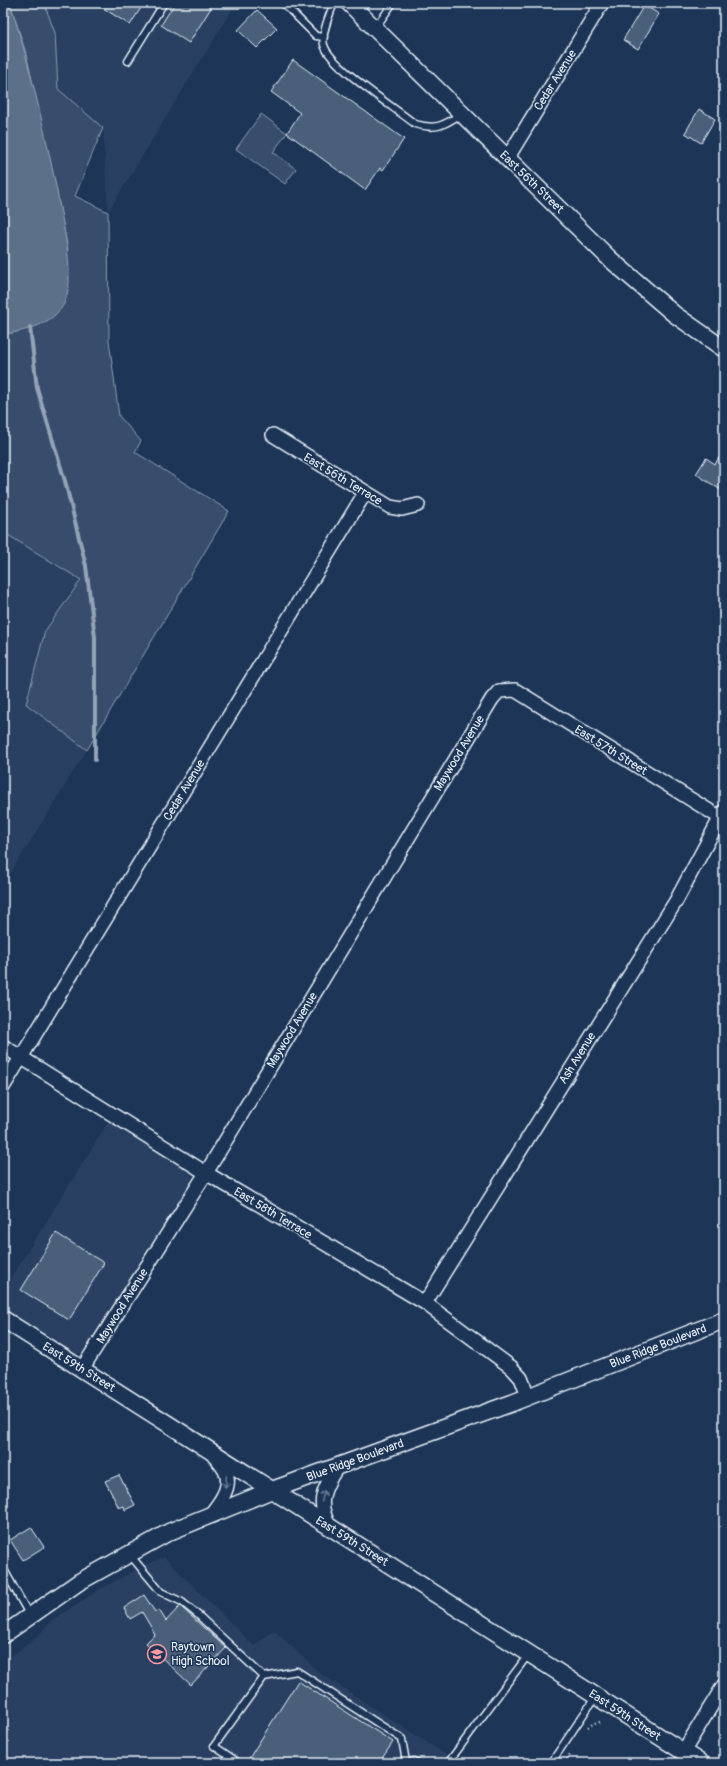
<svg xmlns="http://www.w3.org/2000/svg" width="727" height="1766" font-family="Pangolin,sans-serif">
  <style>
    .built { fill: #2a4162 }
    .green { fill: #374d6c; stroke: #909fb2 }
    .water { fill: #5d7089; stroke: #95a4b5 }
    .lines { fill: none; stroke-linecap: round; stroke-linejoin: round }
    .stream { stroke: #95a4b5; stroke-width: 4 }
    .building { fill: #495e7a; stroke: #e8f1f8 }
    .service-casing { stroke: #e8f1f8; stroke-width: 9 }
    .minor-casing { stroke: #e8f1f8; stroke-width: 16 }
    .tertiary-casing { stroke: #e8f1f8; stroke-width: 19 }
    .path { stroke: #e8f1f8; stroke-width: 2.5; stroke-dasharray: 1 3; stroke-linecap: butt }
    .service { stroke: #1d3557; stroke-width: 6 }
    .minor { stroke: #1d3557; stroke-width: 13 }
    .tertiary { stroke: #1d3557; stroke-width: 16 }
    .oneway { stroke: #64778f }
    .labels { text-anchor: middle; stroke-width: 3; stroke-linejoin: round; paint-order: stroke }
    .street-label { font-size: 12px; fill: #e8f1f8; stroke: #1d3557 }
    .poi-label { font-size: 12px; fill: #e8f1f8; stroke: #1d3557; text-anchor: start }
  </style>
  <rect width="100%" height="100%" fill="#1d3557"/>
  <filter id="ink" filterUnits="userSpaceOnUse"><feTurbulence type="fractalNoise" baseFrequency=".025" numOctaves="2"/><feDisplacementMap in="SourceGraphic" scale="8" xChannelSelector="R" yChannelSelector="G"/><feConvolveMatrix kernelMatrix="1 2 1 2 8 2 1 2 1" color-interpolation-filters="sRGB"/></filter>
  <g filter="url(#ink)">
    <!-- built -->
    <path class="built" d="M44,3H236L108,212L103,128L58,89L55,33Z
      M3,532L81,580L45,631L26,704L87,750L3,885Z
      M109,1121L186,1169L192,1177L190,1184L94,1343L85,1352L74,1354L3,1309V1291Z
      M164,1557L254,1646L274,1630L321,1674L459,1763H3V1662L34,1640L52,1620L97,1591L141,1567Z"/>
    <!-- green -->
    <path class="green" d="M10,3H44L55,33L58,89L103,128L75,196L108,212L109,340L119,416L141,441L135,452L229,511L87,750L26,704L45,631L81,580L3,532V334L12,333L47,322L68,249L53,175L26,53Z
      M261,114L287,133L273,152L296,169L285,184L236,149Z"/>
    <!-- water -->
    <path class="water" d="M3,3H10C30,65 44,128 57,191C62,221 70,251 69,281C69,288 66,302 62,307C50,325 23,332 3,334Z"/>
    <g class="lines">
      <!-- stream -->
      <path class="stream" d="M30,327L37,388L65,481L86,566L95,637V760"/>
    </g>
    <!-- building -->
    <path class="building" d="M95,3H144L130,25Z
      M175,3H214L189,43L161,25Z
      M644,5L659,14L638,49L623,40Z
      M257,10L277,28L257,48L238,30Z
      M293,60L404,139L383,170L380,168L365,190L287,133L300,113L271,92Z
      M699,109L715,119L701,143L685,133Z
      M724,450V492L696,474L706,458L715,464Z
      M56,1233L104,1263L69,1320L21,1290Z
      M119,1475L135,1505L125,1510L124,1506L119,1508L105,1481Z
      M31,1527L44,1547L23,1560L10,1540Z
      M144,1595L155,1612L159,1610L166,1621L180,1606L226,1648L191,1685L146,1643L155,1634L142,1612L130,1619L124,1608Z
      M298,1681L393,1742L379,1763H246Z"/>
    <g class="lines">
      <defs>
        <path id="service" d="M283,3L316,36L324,37
          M334,3C330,14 321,33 324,45C330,66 395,108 415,124C436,130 443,126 461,114
          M376,27L393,3
          M128,61L164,3
          M130,1555L161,1592L182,1602L198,1615L264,1677L297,1671L402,1739L406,1762
          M3,1568L30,1616
          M239,1763L214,1746L264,1677
          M405,1763L414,1761L418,1763
          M448,1763L528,1655
          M551,1763L596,1696"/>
        <path id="minor" d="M508,157L602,3
          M273,435L390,507L402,509L418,505
          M3,1046L206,1173L425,1303L511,1367L521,1378L528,1396
          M3,1087L365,493
          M425,1303L676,901L724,811
          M82,1369L206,1173L492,699L499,691L515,690L724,820
          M210,1515C218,1505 232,1488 226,1473C224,1467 217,1460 213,1455
          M330,1527C316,1503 323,1489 337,1467
          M683,1752L724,1685"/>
        <path id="tertiary" d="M349,3L610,259L674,314L724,349
          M3,1319L701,1763
          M3,1635L79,1582L169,1532L272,1490L512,1403L724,1320"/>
      </defs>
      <!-- service casing -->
      <use href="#service" class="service-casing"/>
      <!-- minor casing -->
      <use href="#minor" class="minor-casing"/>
      <!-- tertiary casing -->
      <use href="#tertiary" class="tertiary-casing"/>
      <!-- path -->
      <path class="path" d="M588,1727L594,1723L600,1722
        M565,1763L571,1753"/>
      <!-- service -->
      <use href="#service" class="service"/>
      <!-- minor -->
      <use href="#minor" class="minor"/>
      <!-- tertiary -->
      <use href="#tertiary" class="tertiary"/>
    </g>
    <!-- one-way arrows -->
    <defs><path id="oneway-shaft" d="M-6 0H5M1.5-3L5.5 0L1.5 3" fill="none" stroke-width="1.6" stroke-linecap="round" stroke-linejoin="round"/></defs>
    <g class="oneway">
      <use href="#oneway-shaft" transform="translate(226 1482) rotate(94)"/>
      <use href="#oneway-shaft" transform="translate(323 1496) rotate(-76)"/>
    </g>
  </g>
  <!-- icons -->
  <defs>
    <symbol id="school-ring" viewBox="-11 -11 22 22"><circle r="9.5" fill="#1d3557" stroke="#ff9aa2" stroke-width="1.5"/><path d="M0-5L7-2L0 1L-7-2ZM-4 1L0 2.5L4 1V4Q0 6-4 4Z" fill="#ff9aa2"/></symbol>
  </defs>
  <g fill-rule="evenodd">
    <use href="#school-ring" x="146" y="1643" width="22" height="22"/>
  </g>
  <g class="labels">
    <!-- street labels -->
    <g class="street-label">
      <text transform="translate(555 80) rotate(-58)" y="4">Cedar Avenue</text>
      <text transform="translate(532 182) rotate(44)" y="4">East 56th Street</text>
      <text transform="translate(343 479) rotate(31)" y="4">East 56th Terrace</text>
      <text transform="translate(611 750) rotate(32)" y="4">East 57th Street</text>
      <text transform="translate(459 753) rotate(-59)" y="4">Maywood Avenue</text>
      <text transform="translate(184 790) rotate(-59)" y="4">Cedar Avenue</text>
      <text transform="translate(292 1030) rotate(-59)" y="4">Maywood Avenue</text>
      <text transform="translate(577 1058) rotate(-58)" y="4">Ash Avenue</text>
      <text transform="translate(273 1213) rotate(31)" y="4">East 58th Terrace</text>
      <text transform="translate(122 1306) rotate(-58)" y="4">Maywood Avenue</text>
      <text transform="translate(658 1346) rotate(-21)" y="4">Blue Ridge Boulevard</text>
      <text transform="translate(79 1367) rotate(32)" y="4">East 59th Street</text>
      <text transform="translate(355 1460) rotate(-20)" y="4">Blue Ridge Boulevard</text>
      <text transform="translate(352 1541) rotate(32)" y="4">East 59th Street</text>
      <text transform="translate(625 1715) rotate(33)" y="4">East 59th Street</text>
    </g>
    <!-- poi labels -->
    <g class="poi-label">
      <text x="171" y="1651">Raytown<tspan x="171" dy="14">High School</tspan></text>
    </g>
  </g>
  <!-- margin -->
  <rect width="727" height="1766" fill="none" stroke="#1d3557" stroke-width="16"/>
  <rect x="8" y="8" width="711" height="1750" fill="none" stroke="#e8f1f8" stroke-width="1.5" filter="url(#ink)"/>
</svg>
